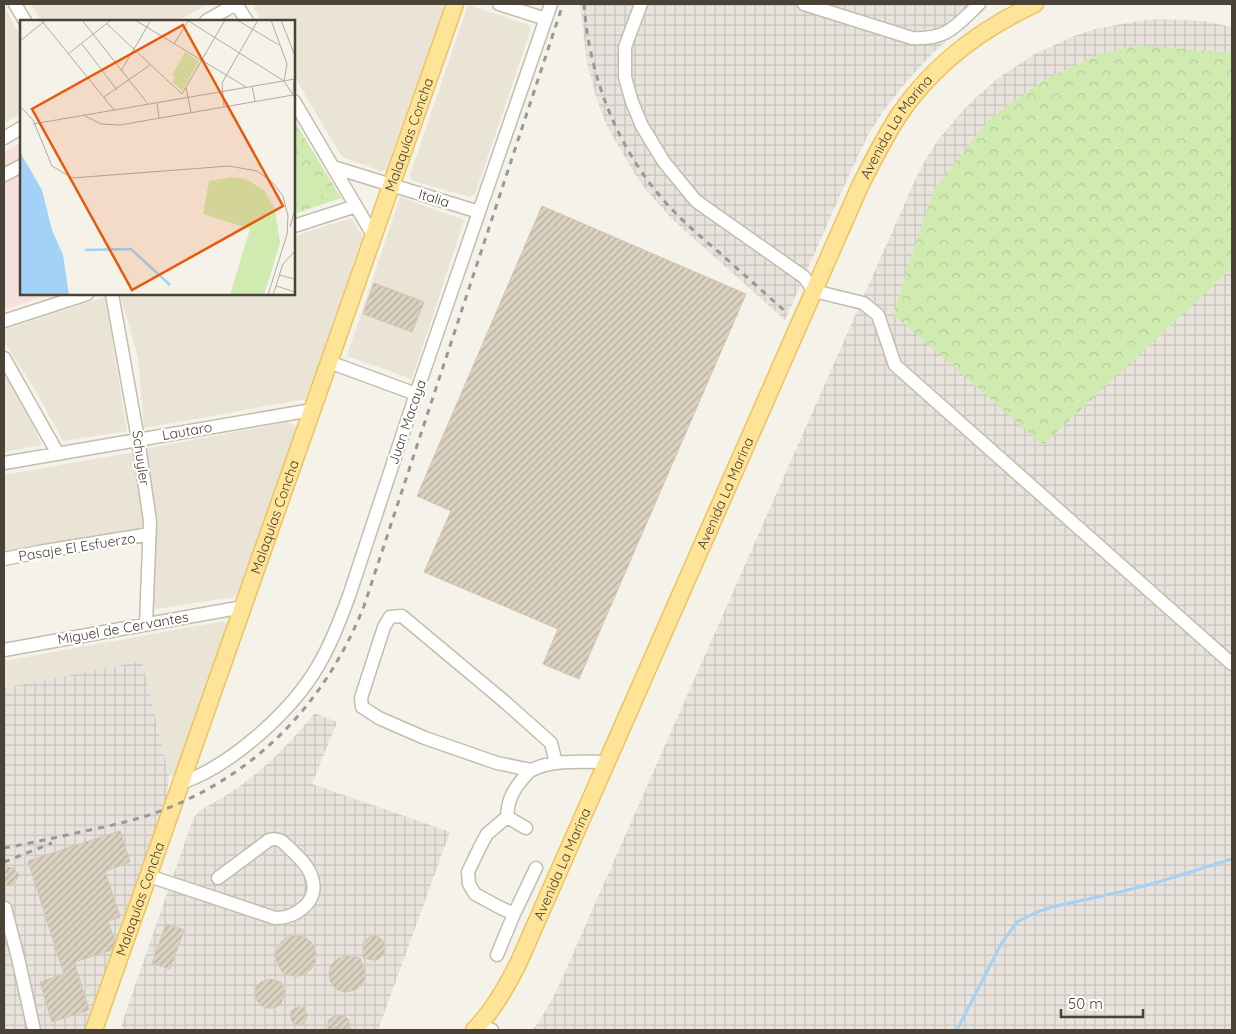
<svg xmlns="http://www.w3.org/2000/svg" width="1236" height="1034" font-family="Quicksand,sans-serif">
  <style>
    .residential { fill: #eae4d7 }
    .industrial { fill: url(#industrial-grid) }
    .medical { fill: #f6e0dc }
    .forest { fill: url(#forest-crowns) }
    .garden { fill: #cfebb0 }
    .lines { fill: none; stroke-linecap: round; stroke-linejoin: round }
    .stream { stroke: #a2d2f5; stroke-width: 3 }
    .building { fill: url(#building-hatch); stroke: #d3c6b0 }
    .minor-casing { stroke: #c4bdae; stroke-width: 15 }
    .major-casing { stroke: #ebc461; stroke-width: 19 }
    .minor { stroke: #fff; stroke-width: 12 }
    .major { stroke: #ffe498; stroke-width: 16 }
    .rail { stroke: #989898; stroke-width: 3; stroke-dasharray: 6 6; stroke-linecap: butt }
    .labels { text-anchor: middle; stroke-width: 4.5; stroke-linejoin: round; paint-order: stroke }
    .street-label { font-size: 14px; fill: #4a4237; stroke: #fff }
    .inset-river { fill: none; stroke: #a2d2f5; stroke-width: 2.5 }
    .inset-road { fill: none; stroke: #b1aca2; stroke-width: 1 }
    .view { fill: #e8590c; fill-opacity: 0.15; stroke: #e8590c; stroke-width: 2.5 }
    .inset-edge { fill: none; stroke: #4a4237; stroke-width: 2.5 }
  </style>
  <defs>
    <pattern id="industrial-grid" width="8" height="8" patternUnits="userSpaceOnUse" patternTransform="scale(1.25)"><rect width="8" height="8" fill="#e8e3dd"/><path d="M0 4h8M4 0v8" fill="none" stroke="#c8c4be"/></pattern>
    <pattern id="forest-crowns" width="20" height="18" patternUnits="userSpaceOnUse" patternTransform="scale(1.25)"><rect width="20" height="18" fill="#cfebb0"/><path d="M2 6a3 3 0 1 1 6 0M12 15a3 3 0 1 1 6 0" fill="none" stroke="#b3cb98"/></pattern>
    <pattern id="building-hatch" width="6" height="6" patternUnits="userSpaceOnUse" patternTransform="scale(1.25)"><rect width="6" height="6" fill="#dbd1c0"/><path d="M-1 1l2-2M0 6l6-6M5 7l2-2" fill="none" stroke="#b4ab9d"/></pattern>
  </defs>
  <rect width="100%" height="100%" fill="#f5f2e9"/>
  <!-- residential -->
  <path class="residential" d="M31,4H208L177,21H41Z
    M256,4H445L386,170L381,171L342,157L294,76V21H261L254,9Z
    M468,5L529,25L531,29L475,194L470,197L413,181L410,175Z
    M4,6L21,37V113L4,123Z
    M400,197L464,220L412,379L347,356Z
    M351,218L363,236L306,399L144,428L138,357L121,298L123,294H294V236Z
    M105,297L127,431L63,441L36,391L4,342V330Z
    M4,374L28,414L42,445L4,452Z
    M288,422L297,427L239,593L234,597L156,609L151,605L144,449Z
    M134,452L146,529L10,550L4,552V475Z
    M224,621L228,628L177,775L169,776L142,661L4,688V661Z"/>
  <!-- industrial -->
  <path class="industrial" d="M580,4H986L931,55L907,81L884,110L869,133L850,173L785,320L673,220L646,190L633,171L608,128L597,100L587,63Z
    M1160,19L1203,21L1232,27V1030H533L540,1020L556,992L916,178L926,159L938,140L966,107L998,78L1035,54L1074,36L1095,29L1138,21Z
    M142,661L169,776L165,818L99,1008L85,1030H4V688Z
    M314,714H317L337,722L312,784L450,832L378,1030H122L121,1026L193,819L199,811L227,795L251,778L275,757L296,735Z"/>
  <!-- medical -->
  <path class="medical" d="M21,142V294H52L4,310V152Z"/>
  <!-- forest -->
  <path class="forest" d="M1136,45L1232,53V268L1043,445L893,314L916,242L935,188L989,119L1047,78L1098,55Z
    M294,120L341,198L294,214Z"/>
  <!-- garden -->
  <path class="garden" d="M313,168L322,199L294,208V174Z"/>
  <g class="lines">
    <!-- stream -->
    <path class="stream" d="M957,1030L1001,944L1017,922L1037,912L1056,906L1120,892L1155,883L1232,859"/>
  </g>
  <!-- building -->
  <path class="building" d="M542,206L746,294L579,679L543,664L558,629L424,572L451,511L417,496Z
    M374,283L424,302L412,332L363,314Z
    M120,831L130,862L105,871L120,917L108,921L115,941L112,950L74,962L89,1010L52,1022L40,982L64,974L28,861Z
    M4,867L13,868L19,874L16,881L13,885L4,886Z
    M166,924L184,930L170,969L152,963Z
    M293,936H300L306,938L312,943L315,949L316,956L315,963L311,969L306,973L299,976H292L282,972L277,962L276,955L277,949L281,942L286,938Z
    M371,936L379,937L384,942L385,950L384,954L378,959L374,960L363,958V943L365,940Z
    M346,956L360,958L365,971V978L362,984L357,989L351,991L345,992L338,990L333,986L330,980L329,973L330,967L334,962L339,958Z
    M270,979L281,982L284,992L283,997L281,1004L274,1008H268L264,1007L256,1000L255,990L257,986L261,982Z
    M304,1006L307,1015L306,1021L301,1025L294,1024L291,1019V1011L298,1007L303,1009Z
    M338,1015L345,1017L348,1019L351,1030H328V1021L334,1016Z"/>
  <g class="lines">
    <defs>
      <path id="minor" d="M15,4L25,21
        M236,4L247,21
        M499,4L546,19
        M641,4L625,47V77L632,102L642,126L664,162L696,201L804,277L814,291L863,303L878,315L895,365L1232,664
        M804,4L912,38C947,40 956,26 979,4
        M206,21L236,4
        M294,101L373,235
        M4,138L21,128
        M333,167L479,212
        M4,175L21,166
        M294,226L356,206
        M112,294L138,439L150,521L146,624
        M4,321L87,294
        M4,358L58,454
        M329,362L416,394
        M4,463L312,410
        M4,559L39,552L150,534
        M4,650L243,607
        M531,770L497,763L425,738L379,718L362,707L361,698L384,627L390,617L402,616L505,702L551,743L556,763
        M181,783C231,766 292,711 318,666C331,644 340,620 349,596L416,394L551,4
        M507,817L526,828
        M149,876L275,918C296,918 320,901 312,878C308,864 295,854 285,844C280,839 276,838 269,840L218,878
        M5,908L18,958L34,1030
        M514,914L497,906L475,894L469,884L468,872L480,847L487,834L507,817C508,802 511,793 521,781C524,777 528,772 532,770C553,759 584,762 606,762
        M497,955L514,914L536,868
        M480,1024L492,1030"/>
      <g id="major">
        <path id="s1" d="M94,1030L455,4"/>
        <path id="s2" d="M474,1030C493,1011 506,988 518,964L860,186C872,162 884,138 899,115C933,65 981,29 1035,4"/>
      </g>
    </defs>
    <!-- minor casing -->
    <use href="#minor" class="minor-casing"/>
    <!-- major casing -->
    <use href="#major" class="major-casing"/>
    <!-- minor -->
    <use href="#minor" class="minor"/>
    <!-- major -->
    <use href="#major" class="major"/>
    <!-- rail -->
    <path class="rail" d="M584,4C589,77 618,150 667,204C683,222 702,238 720,253C743,274 766,294 788,314
      M4,848C31,843 58,837 85,831C109,826 132,821 155,813C255,777 325,704 364,606L563,4
      M4,862L52,843"/>
  </g>
  <g class="labels">
    <!-- street labels -->
    <g class="street-label">
      <text dy="5" stroke="none"><textPath href="#s2" startOffset="999">Avenida La Marina</textPath></text>
      <text dy="5" stroke="none"><textPath href="#s1" startOffset="949">Malaquías Concha</textPath></text>
      <text transform="translate(434 198) rotate(17)" y="5">Italia</text>
      <text transform="translate(407 422) rotate(-71)" y="5">Juan Macaya</text>
      <text transform="translate(187 431) rotate(-10)" y="5">Lautaro</text>
      <text transform="translate(141 458) rotate(82)" y="5">Schuyler</text>
      <text dy="5" stroke="none"><textPath href="#s2" startOffset="594">Avenida La Marina</textPath></text>
      <text dy="5" stroke="none"><textPath href="#s1" startOffset="544">Malaquías Concha</textPath></text>
      <text transform="translate(77 547) rotate(-9)" y="5">Pasaje El Esfuerzo</text>
      <text transform="translate(123 628) rotate(-10)" y="5">Miguel de Cervantes</text>
      <text dy="5" stroke="none"><textPath href="#s2" startOffset="189">Avenida La Marina</textPath></text>
      <text dy="5" stroke="none"><textPath href="#s1" startOffset="139">Malaquías Concha</textPath></text>
    </g>
  </g>
  <!-- overview -->
  <g transform="translate(20 20)">
    <rect width="275" height="275" fill="#f5f2e9"/>
    <path d="M165,32L179,41L162,71L152,62L155,57L152,55ZM211,157L226,159L244,170L255,189L260,223L244,275H210L230,209L183,194L189,161Z" fill="#cfebb0"/>
    <path d="M0,132L22,170L32,210L43,235L49,275H0Z" fill="#a2d2f5"/>
    <path class="inset-river" d="M65,230L111,229L150,265"/>
    <path class="inset-road" d="M21,0L94,90M62,0L128,84M115,0L226,67M167,0L264,61L267,44L251,0M217,0L259,25M261,0L275,36M87,4L162,74M0,21L26,0M62,24L97,70M154,24L168,1M48,34L91,0M101,51L131,0M264,61L275,78M232,66L235,81M166,68L171,92M162,74L205,0M273,75L274,59M84,77L130,45M137,83L139,98M0,86L13,100L32,146L52,158L209,146L237,151L253,163L263,176L268,196L267,215M204,87L202,63L238,0M63,95L81,104L100,105L273,75M13,104L275,59M270,207L275,189M259,255L275,259M256,266L275,272M248,275L267,214M253,275L263,244L275,231"/>
    <path class="view" d="M163,5L263,186L112,270L12,89Z"/>
    <rect width="275" height="275" class="inset-edge"/>
  </g>
  <!-- border -->
  <rect width="1236" height="1034" fill="none" stroke="#4a4237" stroke-width="10"/>
  <!-- scale -->
  <path d="M1061 1009v8h82v-8" fill="none" stroke="#4a4237" stroke-width="2.5"/>
  <text x="1068" y="1009" font-size="15" fill="#4a4237" stroke="#ffffff" stroke-width="4" paint-order="stroke">50 m</text>
</svg>
